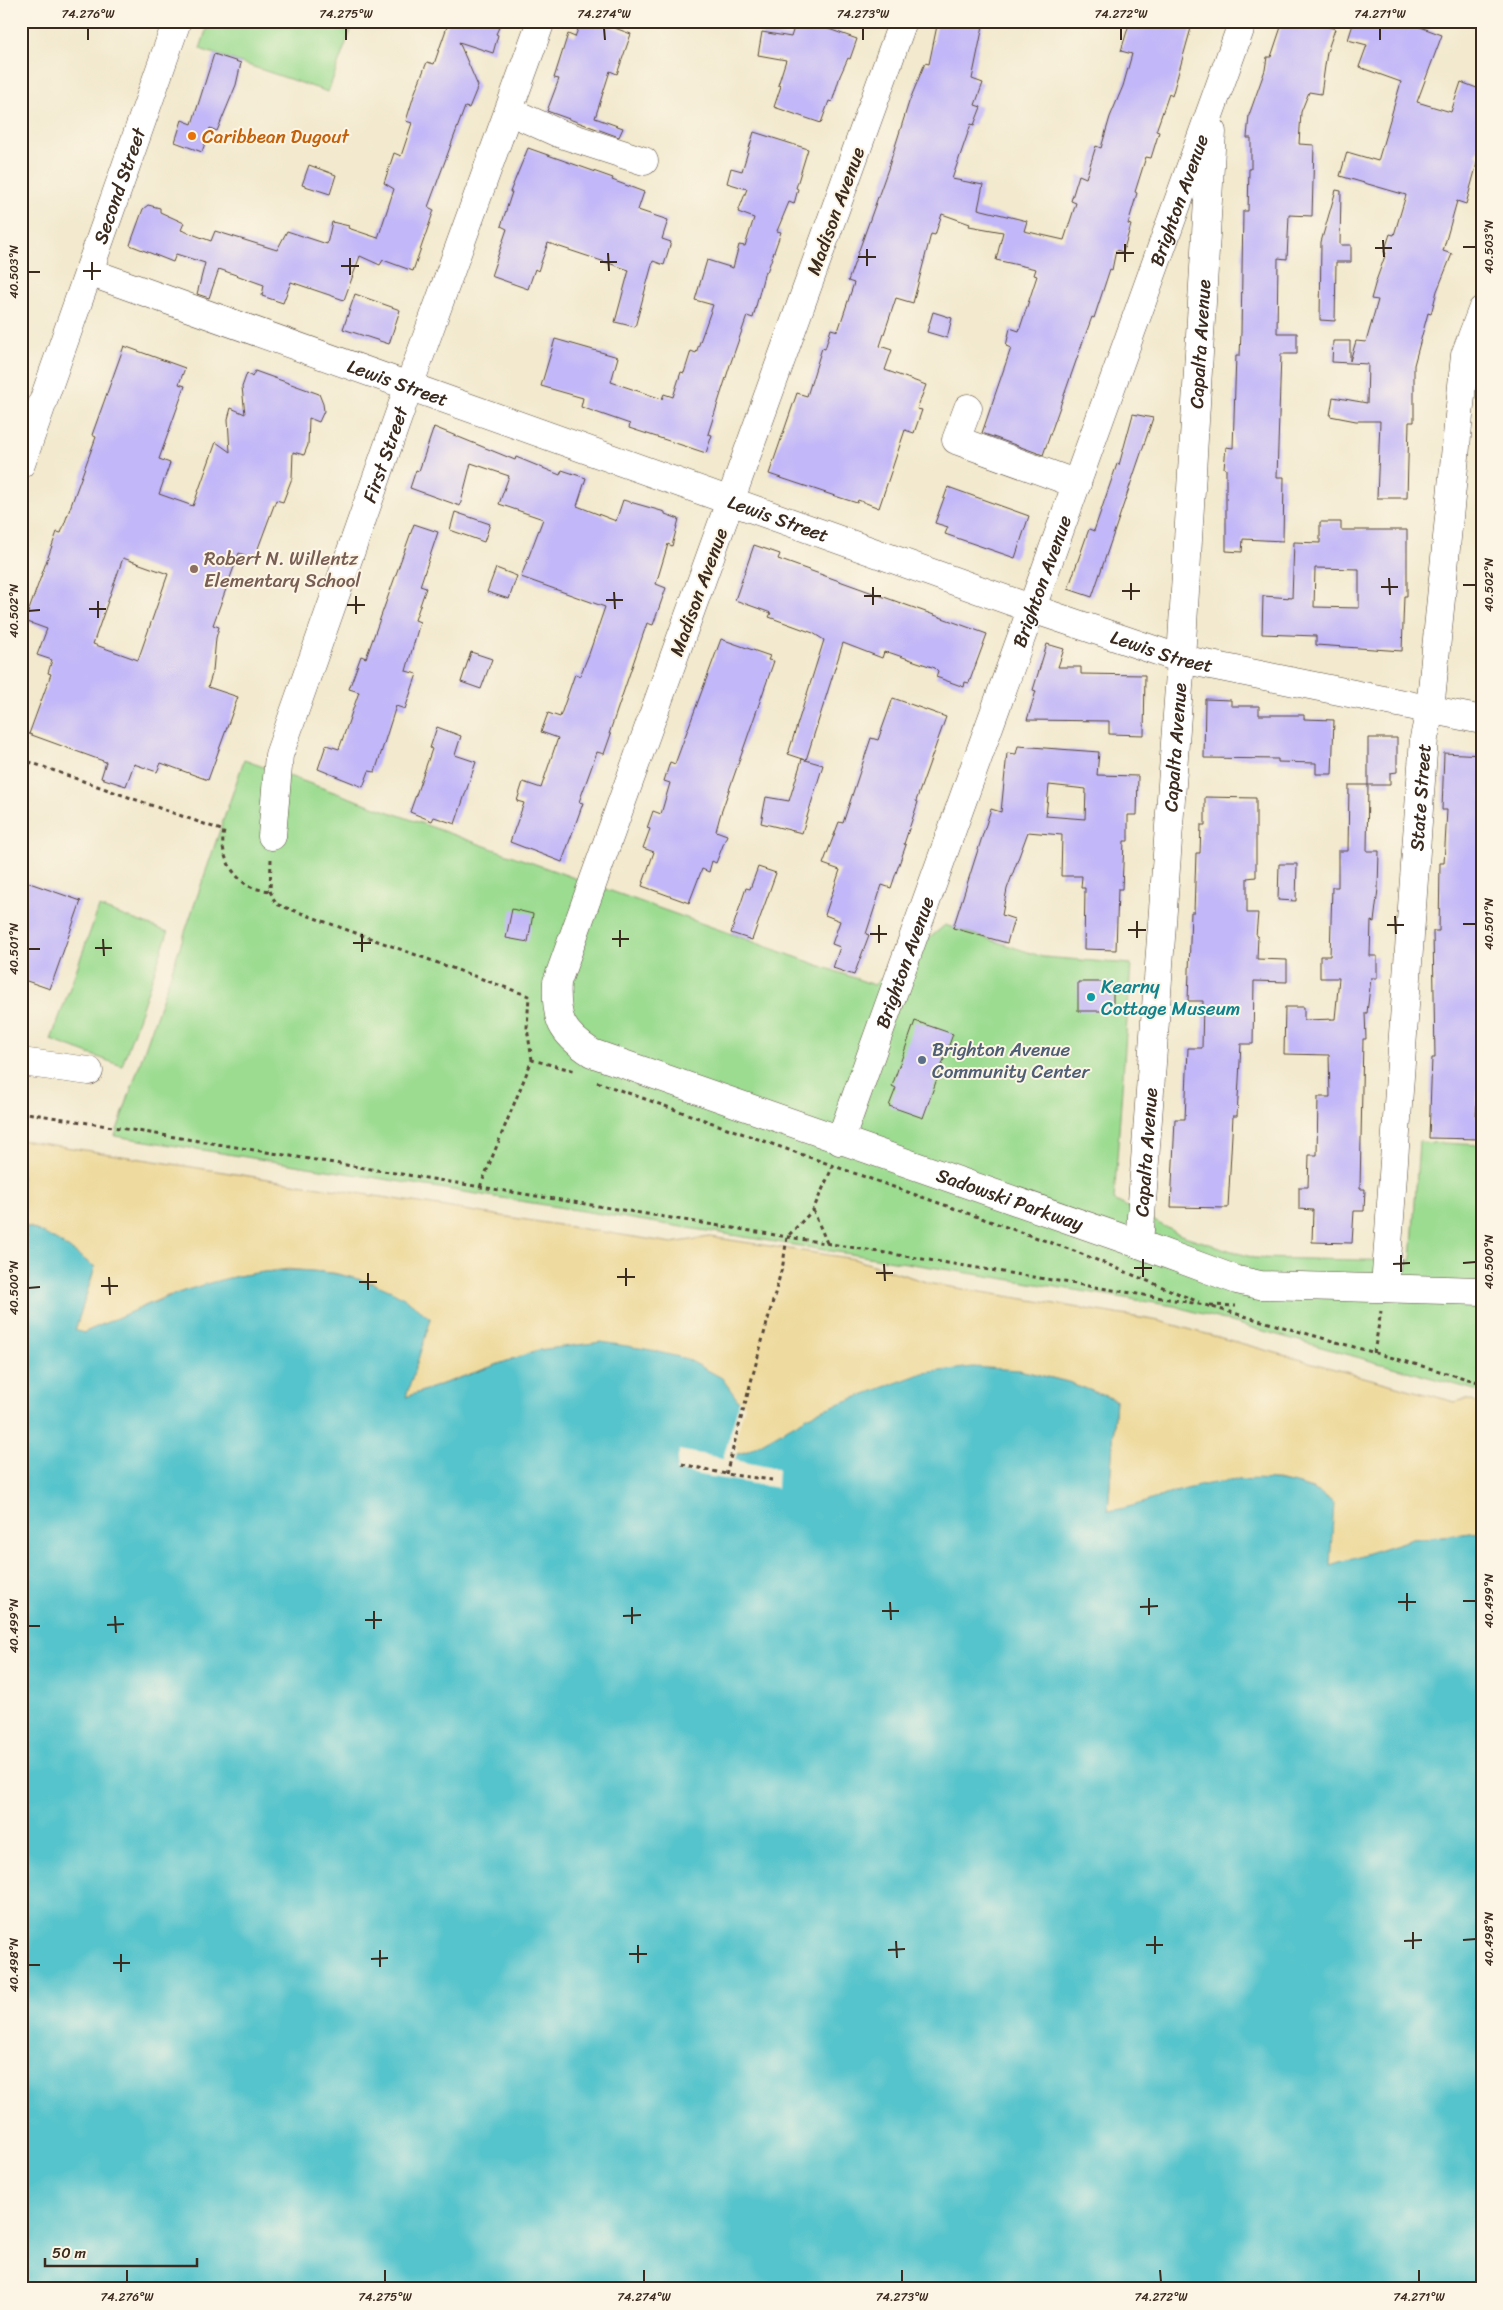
<svg xmlns="http://www.w3.org/2000/svg" width="1503" height="2310" font-family="Sriracha,sans-serif">
  <style>
    .green { fill: #9cdc91; stroke: #6c8358 }
    .sand { fill: #eeda9e; stroke: #94825e }
    .water { fill: #56c4cc; stroke: #487775 }
    .pier { fill: #f2e9ce }
    .building { fill: #c2b7f8; fill-rule: evenodd }
    .lines { fill: none; stroke-linecap: round; stroke-linejoin: round }
    .minor-casing { stroke: #564738; stroke-width: 29 }
    .path { stroke: #564738; stroke-width: 3; stroke-dasharray: 4 4; stroke-linecap: butt }
    .minor { stroke: #fff; stroke-width: 28 }
    .ticks { fill: none; stroke: #3b2a1e; stroke-width: 2 }
    .food-dot { fill: #e8710a; stroke: #fcf5e5; stroke-width: 2 }
    .education-dot { fill: #8d6e63; stroke: #fcf5e5; stroke-width: 2 }
    .culture-dot { fill: #0f9aa8; stroke: #fcf5e5; stroke-width: 2 }
    .service-dot { fill: #5c6f8a; stroke: #fcf5e5; stroke-width: 2 }
    .labels { text-anchor: middle; stroke-width: 4; stroke-linejoin: round; paint-order: stroke }
    .food-label { font-size: 19px; fill: #c56008; stroke: #fcf5e5; text-anchor: start }
    .street-label { font-size: 19px; fill: #3b2a1e; stroke: #fcf5e5 }
    .education-label { font-size: 19px; fill: #785e54; stroke: #fcf5e5; text-anchor: start }
    .culture-label { font-size: 19px; fill: #0d838f; stroke: #fcf5e5; text-anchor: start }
    .service-label { font-size: 19px; fill: #4e5e75; stroke: #fcf5e5; text-anchor: start }
    .neatline { fill: none; stroke: #3b2a1e; stroke-width: 2 }
    .ticks-label { font-size: 12px; text-anchor: middle; fill: #3b2a1e }
  </style>
  <rect width="100%" height="100%" fill="#fcf5e5"/>
  <filter id="ink" filterUnits="userSpaceOnUse"><feTurbulence type="fractalNoise" baseFrequency=".02" numOctaves="2"/><feDisplacementMap in="SourceGraphic" scale="10" xChannelSelector="R" yChannelSelector="G"/><feConvolveMatrix kernelMatrix="1 2 1 2 8 2 1 2 1" color-interpolation-filters="sRGB"/></filter>
  <filter id="wash" filterUnits="userSpaceOnUse"><feTurbulence type="fractalNoise" baseFrequency=".0096" numOctaves="4" result="noise"/><feDisplacementMap in="SourceGraphic" scale="20" xChannelSelector="R" yChannelSelector="G"/><feGaussianBlur stdDeviation="1.12" result="paint"/><feColorMatrix in="noise" values="0 0 0 0 0 0 0 0 0 0 0 0 0 0 0 0 0 1.4 0 .05"/><feComposite in="paint" operator="in"/></filter>
  <g filter="url(#wash)">
    <rect width="100%" height="100%" fill="#f2e9ce"/>
    <!-- green -->
    <path class="green" d="M209,21H344L353,24L328,92L200,49Z
      M244,760L874,985L945,925L1043,957L1131,964L1114,1200L1181,1235L1254,1258L1411,1261L1419,1142L1482,1145V1392L1174,1306L115,1136Z
      M99,907L168,932L122,1066L51,1040Z"/>
    <!-- sand -->
    <path class="sand" d="M21,1140L672,1243L710,1237L854,1259L932,1284L1159,1321L1455,1402C1467,1398 1472,1399 1482,1408V1532L1413,1539L1330,1566L1313,1489L1278,1480H1234L1175,1492L1127,1509L1108,1511L1116,1400L1068,1382L1019,1370L734,1455L538,1350L406,1397L376,1284L334,1273L288,1269L237,1276L167,1296L83,1333L75,1331L95,1267L31,1227L21,1225Z"/>
    <!-- water -->
    <path class="water" d="M21,1225C49,1232 72,1251 95,1267L75,1330L83,1333C169,1295 254,1254 350,1277C370,1282 389,1288 407,1300C415,1305 423,1313 431,1319L406,1397L538,1350L601,1342L646,1349L687,1359L722,1378L742,1406L733,1440L734,1455L746,1452L816,1412L923,1373L973,1367L1019,1370L1068,1382L1116,1400L1108,1511C1132,1508 1152,1499 1175,1492C1218,1480 1268,1472 1311,1489C1319,1492 1327,1498 1334,1503L1330,1565L1413,1539L1482,1532V2289H21Z"/>
    <!-- pier -->
    <path class="pier" d="M740,1399L745,1406L735,1440L737,1452L735,1460L778,1469L777,1488L676,1471L679,1450L723,1458Z"/>
    <g id="blocks">
      <!-- building -->
      <path class="building" d="M449,21H502L496,34L498,35L493,53L459,42L478,86L469,108L465,107L428,207L434,210L413,271L383,260L380,265L360,256L344,300L291,282L283,303L262,296L264,285L219,269L209,298L197,294L205,263L176,254L173,262L130,245L143,209L148,205L160,208V212L184,223L181,230L211,241L215,231L277,250L287,231L327,244L332,222L349,226L348,228L378,238L394,189L384,183L394,153L401,156L412,123L406,121L415,92L427,62L434,64Z
        M581,21H596L631,34L617,74L610,71L595,118L623,128L619,137L547,111L559,79L554,78L568,34L575,37Z
        M796,21H806L857,39L850,59L848,58L840,76L832,102L829,101L821,123L774,107L781,86L778,85L786,60L758,55L762,32L791,37Z
        M938,21H984L972,79L983,83L975,105L981,107L974,125L971,124L952,179L983,185L978,209L1027,221L1024,231L1064,240L1076,203L1071,201L1079,175L1086,178L1096,146L1101,148L1110,117L1123,86L1132,54L1121,51L1130,21H1193L1172,96L1169,94L1156,131L1159,132L1151,158L1146,157L1135,192L1137,193L1128,224L1131,225L1123,252L1116,250L1112,270L1110,269L1094,318L1092,317L1082,344L1043,455L982,433L1011,348L1006,346L1010,328L1019,331L1037,276L1034,275L1036,269L996,260L1003,232L969,226L970,224L942,214L935,235L931,234L913,303L896,298L880,346L892,350L885,370L926,385L917,409L922,410L914,433L905,430L879,508L858,500L857,503L838,497L769,474L797,393L807,396L822,348L825,349L831,329L838,331L854,283L848,281L888,169L909,102L925,63L929,64Z
        M1283,21H1313L1335,29L1327,52L1321,94L1309,92L1301,112L1299,144L1314,145L1312,216L1289,215L1287,259L1278,258L1277,333H1297V354H1281L1277,477H1284L1283,541L1243,539L1242,552L1226,551V469L1224,468L1226,447L1233,448L1236,355H1240L1241,333L1243,211H1248L1249,169H1251V138H1247L1249,115L1265,70L1267,57H1271Z
        M1354,21H1404L1442,35L1417,102L1451,112L1461,82L1482,90V138L1476,155L1479,156L1466,204L1457,201L1443,251L1452,254L1437,291L1431,314L1428,313L1414,365V422H1409L1407,498H1377L1380,421H1356L1330,416L1333,397L1367,403L1368,364L1332,362L1333,341H1350V361L1356,341L1366,342L1378,300L1371,299L1376,281L1386,253L1384,252L1390,234L1394,235L1406,195L1340,176L1347,152L1378,161L1401,82L1359,67L1367,45L1348,40Z
        M214,54L241,63L236,85L217,131L210,128L202,152L175,142L182,120L192,124Z
        M754,132L808,149L796,188L798,189L794,204L789,202L777,231L781,232L767,272L765,271L753,318L747,316L730,365L708,434L712,435L706,453L629,428L630,424L581,407L583,398L541,386L555,339L618,357L611,382L662,399L664,394L673,397L681,372L684,373L691,351L696,353L713,305L695,300L707,260L733,268L739,245L745,246L754,218L738,212L747,189L727,183L731,168L742,171Z
        M528,148L613,178L612,180L644,192L638,210L668,220L662,239L671,242L664,265L653,261L635,327L615,322L629,270L548,243L538,271L535,269L528,289L491,276L507,229L501,226L512,192H510Z
        M309,165L336,175L330,194L302,185Z
        M1336,190L1341,191L1340,245H1351V262H1336L1335,321L1320,320L1321,242Z
        M355,294L400,310L389,344L343,329Z
        M933,312L952,318L947,338L927,332Z
        M124,346L185,368L179,384L185,386L159,459L170,463L159,494L193,506L216,442L230,452L228,419L231,408L245,414L242,387L247,373L252,377L255,371L319,394L323,404L324,411L319,422L309,418L308,445L304,455L293,452L292,478L283,502L276,500L254,559L239,553L213,625L219,627L216,638L213,671L208,687L238,697L208,780L161,763L157,772L134,764L126,786L101,778L106,762L29,734L51,674L48,673L52,660L37,655L47,629L25,621L57,532L61,533L96,437L92,435ZM123,558L168,574L138,660L93,644Z
        M1133,414L1153,418L1092,597L1068,589L1089,529L1094,531L1117,464L1119,465Z
        M434,427L515,460L516,457L560,475L562,470L586,478L577,506L616,521L623,500L665,512V514L679,519L672,546L668,544L656,584L666,588L653,625L647,623L609,734H611L604,754L597,752L579,802L583,803L562,862L510,842L524,803L517,801L523,782L541,788L558,738L541,732L548,713L560,717L575,674L580,676L589,654L605,607L521,577L543,519L499,504L509,476L471,463L460,506L410,488L416,470L419,471Z
        M948,487L1029,516L1015,558L945,534L948,527L935,523Z
        M455,512L490,524L484,542L450,530Z
        M1320,522H1341V530H1407V596H1404L1402,651L1316,645V636L1262,634L1263,596L1292,598L1294,542L1320,543ZM1315,568L1359,569V608L1314,607Z
        M414,524L438,532L420,586L426,588L415,620L420,622L406,671L417,674L405,709L396,706L375,772L369,771L363,787L318,769L326,745L339,749L359,692L349,689L361,656L366,658Z
        M754,545L780,554L778,559L987,634L969,683L965,682L964,687L936,677L938,671L935,668L888,652L887,653L884,652L882,658L843,643L806,760L788,754L824,640L813,633L769,617L771,613L735,600Z
        M496,568L517,576L509,599L487,592Z
        M721,639L770,656L768,660L774,661L720,816L716,831L727,835L716,863L712,861L709,872L702,869L689,903L642,886L654,852L643,848L650,829L647,828L653,811L661,814L670,783L664,781L670,762L675,764Z
        M1047,644L1064,649L1058,667H1081V674L1145,675L1144,735L1109,734V721L1027,720L1036,691L1033,690Z
        M471,652L492,659L481,689L461,682Z
        M893,698L946,717L916,801L918,802L904,844L906,845L897,870L891,888L882,885L866,934L869,935L854,975L833,968L840,947L832,944L840,921L825,915L840,870L823,864L839,822L843,823L871,738L878,740Z
        M1205,699L1231,700V706H1259V715H1304V719L1334,720L1332,774H1316V763L1278,762V759L1204,758Z
        M437,727L461,736L455,755L476,762L455,824L434,817L432,821L410,812L432,749L430,748Z
        M1368,738H1397V772L1390,773V785H1368Z
        M1018,746L1099,752L1097,775L1138,776L1137,815H1128V841H1124L1122,889H1118L1116,950L1084,949L1085,888H1081L1082,876H1061L1062,835L1028,832L1007,889L1002,915L1014,919L1007,943L953,928L991,809L1001,812L1007,753L1016,754ZM1049,785L1086,789L1085,819L1046,816Z
        M1444,753L1482,755V1018L1476,1118H1482V1139L1429,1138L1432,1058H1435L1433,931H1439L1440,863H1444L1447,810H1442Z
        M802,759L823,765L802,833L761,823L766,797L789,801Z
        M1349,785H1368L1367,851H1379L1378,889L1374,922L1371,921L1370,956H1377V978H1371L1367,1013H1365L1366,1039H1363L1360,1189H1365L1364,1211H1354L1352,1243L1312,1242L1313,1210L1299,1209V1187H1308L1309,1155H1317L1318,1097H1330L1329,1055L1284,1054L1285,1007H1304V1020L1335,1019L1339,978H1320V956H1330L1332,887H1338V851H1348Z
        M1205,797L1256,798V877L1247,878V913H1258L1256,936H1258L1257,959L1287,960V982L1254,981L1253,1044H1241L1237,1116H1233L1228,1208L1171,1207L1175,1119H1185L1188,1048H1202L1203,1001H1188L1191,912H1194L1196,853H1200L1201,825H1205Z
        M1279,864H1297L1296,901L1278,900Z
        M758,867L776,873L752,940L731,933L746,888L750,889Z
        M21,880L81,901L50,989L21,979Z
        M512,909L533,914L528,942L506,938Z
        M1078,982H1113V1011H1078Z
        M915,1021L953,1034L923,1118L889,1106L896,1088L892,1086Z"/>
    </g>
  </g>
  <g filter="url(#ink)">
    <use href="#blocks" fill-opacity="0" stroke="#564738" stroke-width="1"/>
    <g class="lines">
      <defs>
        <g id="minor">
          <path id="s1" d="M903,21L557,982C555,1019 561,1033 592,1053L1139,1244L1237,1280L1260,1285L1482,1291"/>
          <path d="M509,111L558,133L644,161"/>
          <path id="s2" d="M89,272L1033,609L1181,659L1482,720"/>
          <path d="M968,408L956,440L1077,484"/>
          <path id="s3" d="M21,464L177,21"/>
          <path id="s4" d="M272,836L279,755L409,386L541,21"/>
          <path d="M21,1062L89,1071"/>
          <path id="s5" d="M840,1141L1243,21"/>
          <path id="s6" d="M1139,1244L1181,659L1212,132"/>
          <path id="s7" d="M1385,1288L1424,738L1430,710L1465,355L1482,310"/>
        </g>
      </defs>
      <!-- minor casing -->
      <use href="#minor" class="minor-casing"/>
      <!-- path -->
      <path class="path" d="M21,759L224,831C219,852 230,873 247,885C253,889 263,890 270,891
        M271,859L270,891L276,904L529,996L527,1028L532,1060
        M597,1082L1077,1252L1199,1302
        M21,1112L1205,1305L1482,1383
        M480,1187L532,1060L576,1071
        M813,1210L827,1243
        M1210,1305L1236,1306
        M1374,1353L1381,1311
        M682,1464L726,1474L772,1480
        M726,1474L783,1264L787,1237L813,1210L833,1166"/>
      <!-- minor -->
      <use href="#minor" class="minor"/>
    </g>
  </g>
  <!-- ticks -->
  <path class="ticks" d="M88,28V40M346,28V40M604,28L605,40M863,28V40M1121,28V40M1380,28V40M1383,240L1384,257M1125,244V262M1463,247H1476M1375,248H1392M867,249V266M608,253L609,271M1116,253H1134M858,257H876M350,258V275M92,262V280M600,262H617M341,266H359M83,271H101M28,272H40M1389,578L1390,595M1131,583V600M1463,585H1476M873,587V605M1381,587H1398M1122,591H1140M614,592L615,609M356,596V614M864,596H881M606,600H623M98,601V618M347,605H365M89,609H106M28,611L40,610M1395,916L1396,934M1137,921V938M1463,924H1476M879,925V943M1387,925H1404M620,930V947M1128,930H1146M362,934V952M870,934H887M103,939L104,956M612,939H629M353,943H371M95,948H112M28,949H40M1401,1255V1272M1143,1259V1277M1463,1263L1476,1262M884,1264L885,1281M1393,1264L1410,1263M626,1268V1286M1134,1268H1152M368,1273V1290M876,1273H893M109,1277L110,1295M617,1277H635M359,1282H377M101,1286H118M28,1288L40,1287M1407,1593V1611M1149,1598V1615M1463,1601H1476M890,1602L891,1620M1398,1602H1416M632,1607V1624M1140,1607L1158,1606M374,1611V1629M882,1611H899M115,1616L116,1633M623,1616L641,1615M365,1620H382M107,1625L124,1624M28,1626H40M1413,1932V1949M1155,1936V1954M1463,1940L1476,1939M896,1941L897,1958M1404,1941L1422,1940M638,1945V1963M1146,1945H1163M380,1950V1967M888,1950L905,1949M121,1954V1972M629,1954H647M371,1959L388,1958M113,1963H130M28,1965H40M127,2270V2282M385,2270V2282M644,2270V2282M902,2270V2282M1160,2270L1161,2282M1419,2270V2282"/>
  <!-- markers -->
  <circle class="food-dot" cx="192" cy="136" r="5"/>
  <circle class="education-dot" cx="194" cy="569" r="5"/>
  <circle class="culture-dot" cx="1091" cy="997" r="5"/>
  <circle class="service-dot" cx="922" cy="1060" r="5"/>
  <g class="labels">
    <!-- food labels -->
    <g class="food-label">
      <text x="202" y="143">Caribbean Dugout</text>
    </g>
    <!-- street labels -->
    <g class="street-label">
      <text dy="7" stroke="none"><textPath href="#s3" startOffset="295">Second Street</textPath></text>
      <text dy="7" stroke="none"><textPath href="#s5" startOffset="1000">Brighton Avenue</textPath></text>
      <text transform="translate(835 211) rotate(-70)" y="7">Madison Avenue</text>
      <text dy="7" stroke="none"><textPath href="#s6" startOffset="902">Capalta Avenue</textPath></text>
      <text dy="7" stroke="none"><textPath href="#s2" startOffset="328">Lewis Street</textPath></text>
      <text dy="7" stroke="none"><textPath href="#s4" startOffset="400">First Street</textPath></text>
      <text dy="7" stroke="none"><textPath href="#s2" startOffset="732">Lewis Street</textPath></text>
      <text dy="7" stroke="none"><textPath href="#s5" startOffset="595">Brighton Avenue</textPath></text>
      <text transform="translate(698 592) rotate(-70)" y="7">Madison Avenue</text>
      <text dy="7" stroke="none"><textPath href="#s2" startOffset="1138">Lewis Street</textPath></text>
      <text dy="7" stroke="none"><textPath href="#s6" startOffset="498">Capalta Avenue</textPath></text>
      <text dy="7" stroke="none"><textPath href="#s7" startOffset="492">State Street</textPath></text>
      <text dy="7" stroke="none"><textPath href="#s5" startOffset="190">Brighton Avenue</textPath></text>
      <text dy="7" stroke="none"><textPath href="#s6" startOffset="92">Capalta Avenue</textPath></text>
      <text dy="7" stroke="none"><textPath href="#s1" startOffset="1549">Sadowski Parkway</textPath></text>
    </g>
    <!-- education labels -->
    <g class="education-label">
      <text x="204" y="565">Robert N. Willentz<tspan x="204" dy="22">Elementary School</tspan></text>
    </g>
    <!-- culture labels -->
    <g class="culture-label">
      <text x="1101" y="993">Kearny<tspan x="1101" dy="22">Cottage Museum</tspan></text>
    </g>
    <!-- service labels -->
    <g class="service-label">
      <text x="932" y="1056">Brighton Avenue<tspan x="932" dy="22">Community Center</tspan></text>
    </g>
  </g>
  <!-- margin -->
  <rect width="1503" height="2310" fill="none" stroke="#fcf5e5" stroke-width="55"/>
  <!-- scale -->
  <path d="M45 2258v8h152v-8" fill="none" stroke="#3b2a1e" stroke-width="2.5"/>
  <text x="52" y="2258" font-size="15" fill="#3b2a1e" stroke="#fcf5e5" stroke-width="4" paint-order="stroke">50 m</text>
  <rect x="28" y="28" width="1448" height="2254" class="neatline"/>
  <g class="ticks-label">
    <text x="88" y="18">74.276°W</text>
    <text x="346" y="18">74.275°W</text>
    <text x="604" y="18">74.274°W</text>
    <text x="863" y="18">74.273°W</text>
    <text x="1121" y="18">74.272°W</text>
    <text x="1380" y="18">74.271°W</text>
    <text transform="translate(1489 247) rotate(-90)" y="4">40.503°N</text>
    <text transform="translate(14 272) rotate(-90)" y="4">40.503°N</text>
    <text transform="translate(1489 585) rotate(-90)" y="4">40.502°N</text>
    <text transform="translate(14 611) rotate(-90)" y="4">40.502°N</text>
    <text transform="translate(1489 924) rotate(-90)" y="4">40.501°N</text>
    <text transform="translate(14 949) rotate(-90)" y="4">40.501°N</text>
    <text transform="translate(1489 1262) rotate(-90)" y="4">40.500°N</text>
    <text transform="translate(14 1288) rotate(-90)" y="4">40.500°N</text>
    <text transform="translate(1489 1601) rotate(-90)" y="4">40.499°N</text>
    <text transform="translate(14 1626) rotate(-90)" y="4">40.499°N</text>
    <text transform="translate(1489 1939) rotate(-90)" y="4">40.498°N</text>
    <text transform="translate(14 1965) rotate(-90)" y="4">40.498°N</text>
    <text x="127" y="2301">74.276°W</text>
    <text x="385" y="2301">74.275°W</text>
    <text x="644" y="2301">74.274°W</text>
    <text x="902" y="2301">74.273°W</text>
    <text x="1161" y="2301">74.272°W</text>
    <text x="1419" y="2301">74.271°W</text>
  </g>
</svg>
